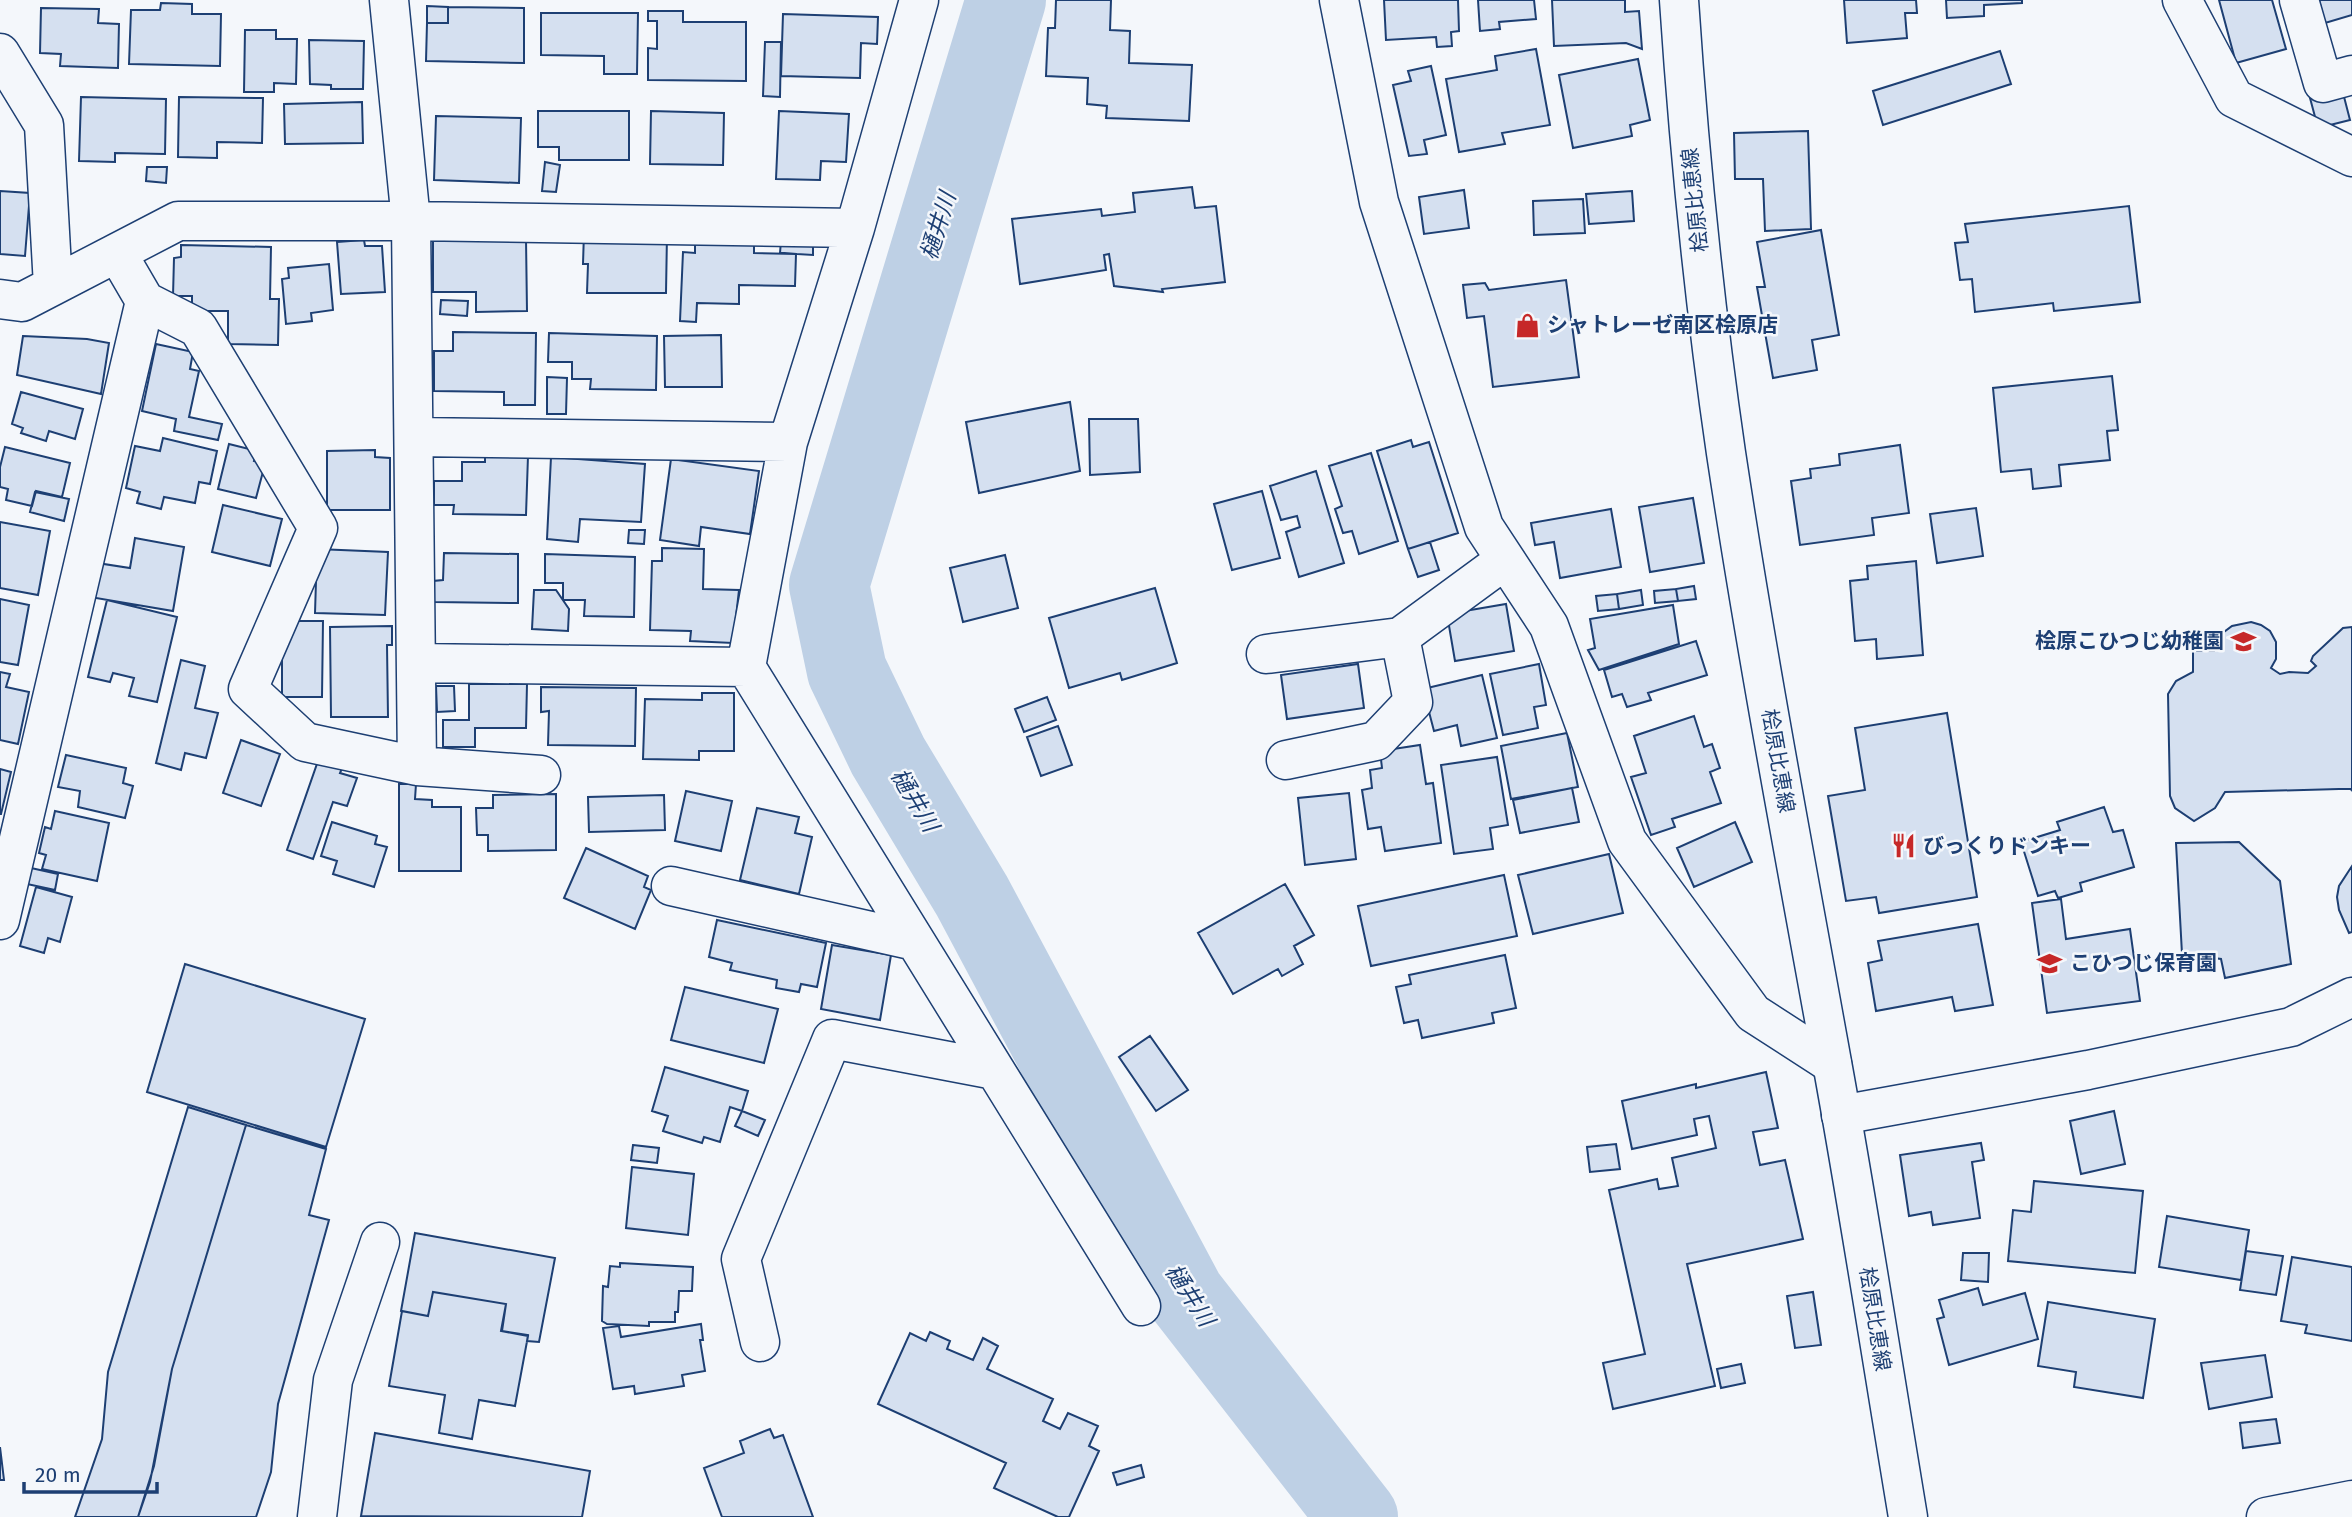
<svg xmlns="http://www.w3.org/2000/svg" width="2352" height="1517" font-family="'Fira Sans','Noto Sans JP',sans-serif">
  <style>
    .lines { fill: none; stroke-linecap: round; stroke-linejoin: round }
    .river { stroke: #bed0e5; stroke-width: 80 }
    .building { fill: #d5e0f0; stroke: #1d3f73; stroke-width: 2 }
    .minor-casing { stroke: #1d3f73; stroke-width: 41 }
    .tertiary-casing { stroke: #1d3f73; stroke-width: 41 }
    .secondary-casing { stroke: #1d3f73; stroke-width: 41 }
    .minor { stroke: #f4f7fb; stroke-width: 38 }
    .tertiary { stroke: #f4f7fb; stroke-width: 38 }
    .secondary { stroke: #f4f7fb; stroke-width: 38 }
    .labels { text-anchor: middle; stroke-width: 5; stroke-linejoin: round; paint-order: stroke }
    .street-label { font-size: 21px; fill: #1d3f73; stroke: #f4f7fb }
    .poi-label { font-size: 21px; font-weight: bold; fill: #1d3f73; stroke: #f4f7fb; text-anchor: start }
    .water-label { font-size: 23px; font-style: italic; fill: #1d3f73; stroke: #f4f7fb }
  </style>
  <rect width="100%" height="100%" fill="#f4f7fb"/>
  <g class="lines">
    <!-- river -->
    <path class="river" d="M1006,0L829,585L847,671L888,756L972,896L1185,1295L1358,1517"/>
  </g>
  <!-- building -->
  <path class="building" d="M1056,0H1111L1110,30L1130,31L1129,63L1192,65L1189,121L1106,118L1107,106L1087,104L1088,78L1046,76L1048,28H1055Z
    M1384,0H1458L1459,31L1451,32L1452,46L1437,47L1436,37L1386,40Z
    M1478,0H1534L1536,19L1499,22L1500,29L1480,31Z
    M1552,0H1625V12L1639,11L1642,49L1626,43L1554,46Z
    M1844,0H1916L1917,13H1905L1907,38L1847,43Z
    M1946,0H2022V3L1984,5V16L1947,18Z
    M2219,0H2272L2286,49L2236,63Z
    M2319,0H2352V15L2325,23Z
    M161,3L192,4V14H221L220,66L129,64L131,10H160Z
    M427,6L448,7V23H427Z
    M448,7L524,8V63L426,61L427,23H448Z
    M41,8L99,9L98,23L119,24L118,68L60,66L61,54L40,53Z
    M648,11H683V22H746V81L648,80V48L657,49V21H648Z
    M541,13H638L637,74H604V56L541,55Z
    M783,14L878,17L877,44L861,43L860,78L781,76Z
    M245,30H276V39H297L296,84L274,83V92H244Z
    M309,40L364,41L363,89H331V85L310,84Z
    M765,42H781L780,97L763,96Z
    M1536,49L1550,125L1502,133L1505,144L1459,152L1446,79L1497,70L1495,56Z
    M2000,51L2011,84L1883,125L1873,91Z
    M1638,59L1650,120L1630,125L1632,136L1573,148L1559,75Z
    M1431,66L1446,135L1424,140L1427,154L1409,156L1393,85L1411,81L1408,71Z
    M2342,89L2350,120L2318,128L2310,98Z
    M81,97L166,99L165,154L115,153V162L79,161Z
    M179,97L263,98L262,143L217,142V158L178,157Z
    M362,102L363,143L285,144L284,104Z
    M538,111H629V160H559V147H538Z
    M651,111L724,113L723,165L650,164Z
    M779,111L849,114L846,162L821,161L820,180L776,179Z
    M436,116L521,118L519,183L434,180Z
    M1808,131L1811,229L1765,231L1763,179H1735L1734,133Z
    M545,162L560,165L556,192L542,191Z
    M147,167H167L166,183L146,181Z
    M1192,187L1195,208L1216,206L1225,282L1162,289L1163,292L1114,286L1109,254L1104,255L1106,270L1020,284L1012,219L1101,209L1102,216L1135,212L1133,193Z
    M1464,190L1469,228L1424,234L1419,197Z
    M0,191L30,193L25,256L0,254Z
    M1632,191L1634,221L1589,224L1586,194Z
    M1583,199L1585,233L1534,235L1533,201Z
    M2129,206L2140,302L2054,311L2053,303L1975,312L1972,279L1960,280L1955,243L1968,242L1965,224Z
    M1821,230L1839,335L1812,340L1817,370L1773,378L1757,287H1765L1757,242Z
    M584,232L667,234L666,293H587L588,264H583Z
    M526,239L527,311L476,312V292H433V240Z
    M364,240L365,246H382L385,292L341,294L337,242Z
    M695,240L754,242V253L796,254L795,286L739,285V304L697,303L696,322L680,321L683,252L695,253Z
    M781,241L813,242V255L780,253Z
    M181,245L271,247L270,299H279L278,345L228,344V311H192V296H173L174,258L181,257Z
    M329,264L333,310L311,313L312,321L286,324L282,279L289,278L288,268Z
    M1566,280L1579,377L1493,387L1484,316L1467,318L1463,285L1485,283L1489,290Z
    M441,300L468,301L467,316L440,314Z
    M453,332L536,333L535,405H504V392L434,391V351H453Z
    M549,333L657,336L656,390L590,389L591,379H572V362H548Z
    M721,335L722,387H665L664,336Z
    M23,336L87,339L109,343L101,394L17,375Z
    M156,344L193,352L190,369L199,371L189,417L222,424L218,440L174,431L176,419L142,411Z
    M2112,376L2118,430L2107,431L2110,460L2059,465L2061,486L2033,489L2031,469L2001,472L1993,388Z
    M547,377L567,378L566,414H547Z
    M21,392L83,409L75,439L49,431L46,441L21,433L23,428L12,424Z
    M1070,402L1080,471L979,493L966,422Z
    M1089,419H1138L1140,472L1090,475Z
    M163,438L217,451L210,484L199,482L195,503L164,497L161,509L137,503L140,492L126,488L135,446L160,451Z
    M1411,440L1413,447L1429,442L1458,533L1408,549L1377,451Z
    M229,444L257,451L254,461L265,464L256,498L218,489Z
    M1900,445L1909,513L1872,518L1874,535L1800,545L1791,481L1811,478L1810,469L1840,465L1839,454Z
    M5,447L70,463L62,497L36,491L32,506L6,500L8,489L0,487V467Z
    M375,450V457L390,458V510H327V451Z
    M1371,453L1398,541L1359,554L1352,531L1343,533L1335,509L1342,506L1329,466Z
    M485,455L528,456L526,515L453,514L454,505H434V481H462V462H485Z
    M551,457L645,464L641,522L580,519L578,542L547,539Z
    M671,459L759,471L750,534L701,527L699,546L660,540Z
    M1316,471L1344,563L1299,577L1286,532L1300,527L1297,516L1281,520L1270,486Z
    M1262,491L1280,558L1232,570L1214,504Z
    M35,492L69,499L64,521L30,512Z
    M1693,498L1704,563L1650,572L1639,507Z
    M223,505L282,519L270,566L212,552Z
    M1976,508L1983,556L1937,563L1930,514Z
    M1611,509L1621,567L1560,578L1554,542L1535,545L1531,523Z
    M0,522L50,531L38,595L0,588Z
    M629,530H645L644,544L628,543Z
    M135,538L184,547L173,611L90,597L97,563L130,568Z
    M1430,542L1439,570L1418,577L1408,549Z
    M662,548L704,549L703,589L739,590L733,643L690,641L691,631L650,630L652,561H662Z
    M317,549L388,552L385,615L315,613Z
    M444,553L518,554V603L434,602L433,581L443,580Z
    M545,554L635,557L634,617L584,616L585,600H563V583H545Z
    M1005,555L1018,608L963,622L950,568Z
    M1916,561L1923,655L1877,659L1876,639L1855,641L1850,581L1868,579L1867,566Z
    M1694,586L1696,599L1678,601L1676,589Z
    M1155,588L1177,663L1122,680L1120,673L1069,688L1049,618Z
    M1676,589L1678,601L1655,603L1654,591Z
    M534,590H556L569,609L568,631L532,629Z
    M1641,590L1643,605L1619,609L1617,594Z
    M1617,594L1619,609L1598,611L1596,596Z
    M0,599L29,605L18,665L0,662Z
    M107,600L177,617L157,702L129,696L134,678L113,673L110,682L88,677Z
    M1506,604L1514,651L1455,661L1447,614Z
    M1673,605L1679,644L1599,670L1588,650L1595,648L1590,619Z
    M282,621H323L322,697H282Z
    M2251,622L2261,625L2270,631L2276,642V659L2271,668L2280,674L2289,672L2308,673L2316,666L2311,661L2313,656L2343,628L2352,627V791L2351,789H2339L2225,792L2215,808L2194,821L2175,808L2170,796L2168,694L2176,681L2193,672V651H2214L2215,642L2220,635L2232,626Z
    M392,626V645H387L388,717H331L330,627Z
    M1696,641L1707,675L1648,693L1651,700L1627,707L1622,694L1612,697L1604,670Z
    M181,660L205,666L195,708L218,713L206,758L185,753L181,770L156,763Z
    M1358,664L1364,708L1287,719L1281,675Z
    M1539,664L1546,705L1534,707L1538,728L1503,735L1490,674Z
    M0,672L10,674L6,687L29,692L18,744L0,740Z
    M1482,675L1497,738L1461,746L1457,725L1434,731L1423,689Z
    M469,684H527L526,728H475V747H443V720H469Z
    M436,686H454L455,711L437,712Z
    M541,687L636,688L635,746L548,745L549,711L541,712Z
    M702,693H734V751H699V760L643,759L645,699L702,700Z
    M1047,697L1056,720L1024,732L1015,709Z
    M1947,713L1977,897L1879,913L1876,897L1846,901L1828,796L1865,790L1855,728Z
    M1694,716L1704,747L1712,744L1720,768L1710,772L1721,803L1672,819L1675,827L1651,835L1631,777L1646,773L1634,736Z
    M1058,726L1072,765L1041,776L1027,737Z
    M1567,733L1578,787L1511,799L1501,746Z
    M241,740L280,754L261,806L223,793Z
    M1420,745L1426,784L1433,783L1441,843L1385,851L1381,827L1368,829L1362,790L1372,788L1370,770L1382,768L1380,751Z
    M66,755L126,768L123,783L133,786L125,818L78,807L80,791L58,787Z
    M1497,757L1508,825L1490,828L1493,849L1454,854L1441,765Z
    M319,758L343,766L340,773L357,778L347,806L333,802L313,859L287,850Z
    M0,769L11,772L1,814H0Z
    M399,784H416L415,799L432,800V807H461V871H399Z
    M1572,788L1579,822L1520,833L1513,800Z
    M686,791L732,801L721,851L675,841Z
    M1349,793L1356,859L1305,865L1298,798Z
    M556,794V850L488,851V835H477L476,808H493V795Z
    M664,795L665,830L589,832L588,797Z
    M2104,807L2113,832L2123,830L2134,867L2080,883L2082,891L2058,898L2055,891L2038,896L2021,842L2060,830L2057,822Z
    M757,808L799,817L795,833L812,837L799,894L740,880Z
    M55,811L109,823L97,881L42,869L46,855L39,853L45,827L51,829Z
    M332,822L377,836L375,844L387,847L374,887L333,874L337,861L321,856Z
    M1735,822L1752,862L1694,887L1677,848Z
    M2239,842L2280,881L2291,964L2225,978L2221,959L2182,954L2176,843Z
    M586,848L648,876L644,887L651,890L635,929L564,898Z
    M1609,854L1623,913L1533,934L1518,875Z
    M2352,866V932L2349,933L2339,910L2337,897L2339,886Z
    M31,868L58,874L55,890L27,884Z
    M1504,875L1517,936L1371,966L1358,906Z
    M1285,884L1314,935L1294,946L1303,964L1282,976L1278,969L1233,994L1198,933Z
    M36,887L72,897L60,942L48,938L44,953L20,946Z
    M2061,899L2066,939L2130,929L2140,1001L2047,1013L2032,903Z
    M717,920L826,943L817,987L801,984L799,992L776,988L777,980L730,970L732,963L709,957Z
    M1978,924L1993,1005L1955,1011L1952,997L1876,1011L1868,963L1882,960L1878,941Z
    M832,945L891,955L880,1020L821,1009Z
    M1505,955L1516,1008L1492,1013L1494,1023L1422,1038L1418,1020L1404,1023L1396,987L1411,984L1409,975Z
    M185,964L365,1019L326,1147L147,1092Z
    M685,987L778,1009L764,1063L671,1040Z
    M1150,1036L1188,1090L1156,1111L1119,1057Z
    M665,1067L748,1091L742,1111L730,1107L720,1142L704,1137L702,1143L663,1131L668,1116L652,1111Z
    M1766,1072L1778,1128L1753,1132L1760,1165L1785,1160L1803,1239L1687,1264L1715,1386L1613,1409L1603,1363L1645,1354L1609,1190L1657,1179L1659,1189L1678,1186L1672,1158L1716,1148L1709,1116L1694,1119L1697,1135L1632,1149L1622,1101L1696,1084V1088Z
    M188,1107L246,1125L172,1369L150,1482L138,1517H75L102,1439L108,1372Z
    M742,1111L765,1120L758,1136L735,1126Z
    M2114,1111L2125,1164L2081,1174L2070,1121Z
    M246,1125L326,1149L309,1215L329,1220L278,1404L271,1472L256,1517H138L154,1466L172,1369Z
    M1981,1143L1984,1160L1972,1162L1980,1218L1933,1225L1931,1212L1909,1216L1900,1155Z
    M1616,1144L1620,1169L1590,1172L1587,1147Z
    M633,1145L659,1148L657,1163L631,1160Z
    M632,1167L694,1174L688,1235L626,1228Z
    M2034,1181L2143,1191L2135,1273L2008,1261L2013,1210L2031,1212Z
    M2167,1216L2249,1230L2241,1280L2159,1267Z
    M415,1233L555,1258L539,1342L527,1341L528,1335L502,1331L506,1304L433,1292L428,1316L401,1311Z
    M2246,1251L2283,1256L2276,1295L2240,1290Z
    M1963,1253H1989L1988,1282L1961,1280Z
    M2292,1257L2352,1267V1341L2305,1333L2307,1325L2281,1321Z
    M620,1263L693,1267L692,1291H679L678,1312H675V1322H649V1326L607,1324L602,1321L603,1286L608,1287L610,1266L620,1267Z
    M1978,1288L1983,1305L2025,1293L2038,1339L1949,1365L1937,1319L1944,1317L1939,1300Z
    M433,1292L506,1304L501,1331L528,1336L515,1406L479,1400L472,1439L439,1433L445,1395L389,1386L402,1311L428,1316Z
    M1813,1292L1821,1345L1795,1348L1787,1296Z
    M2048,1302L2155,1319L2143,1398L2074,1387L2076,1372L2038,1366Z
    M701,1324L703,1340H700L705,1371L682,1375L684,1386L635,1394L634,1386L613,1389L603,1328L619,1326L621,1337Z
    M930,1332L950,1341L947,1349L973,1360L983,1338L998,1346L987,1369L1053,1399L1043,1421L1060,1429L1068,1413L1098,1426L1089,1446L1099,1451L1069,1517H1058L994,1488L1006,1463L878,1404L910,1333L926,1341Z
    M2265,1355L2272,1397L2209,1409L2201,1363Z
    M1741,1364L1745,1383L1721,1388L1717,1369Z
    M2276,1419L2280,1443L2243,1448L2240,1423Z
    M770,1429L774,1438L783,1435L813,1517H722L704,1468L744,1453L740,1441Z
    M375,1433L590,1471L582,1517L361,1516Z
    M0,1447L4,1480H0Z
    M1141,1465L1144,1477L1117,1485L1113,1473Z"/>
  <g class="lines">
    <defs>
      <path id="minor" d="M389,0L411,221L417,766L541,775
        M1339,0L1379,202L1484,527L1549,626L1627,841L1753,1013L1832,1064
        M2182,0L2234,98L2352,157
        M2299,0L2323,83L2352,75
        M0,53L44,125L53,286
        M855,228L788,442L746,667L1141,1306
        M0,299L22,302L178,221H411L855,228L919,0
        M145,301L198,328L318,528L248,689L305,742L417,766
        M414,437L788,442
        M1266,654L1400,637L1505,560
        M416,663L746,667
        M1286,760L1376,741L1413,702L1400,637
        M671,886L915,941
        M0,920L145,301L117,253
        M760,1342L741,1259L832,1039L995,1070
        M317,1517L333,1380L380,1242
        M2266,1517L2352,1500"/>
      <path id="tertiary" d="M1841,1115L2088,1070L2291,1027L2352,997"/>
      <path id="secondary" d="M1679,0C1689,151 1704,302 1726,453C1757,658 1796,863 1833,1068C1860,1217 1883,1367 1908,1517"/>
    </defs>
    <!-- minor casing -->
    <use href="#minor" class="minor-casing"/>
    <!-- tertiary casing -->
    <use href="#tertiary" class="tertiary-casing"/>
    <!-- secondary casing -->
    <use href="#secondary" class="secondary-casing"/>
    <!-- minor -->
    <use href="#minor" class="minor"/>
    <!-- tertiary -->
    <use href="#tertiary" class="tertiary"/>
    <!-- secondary -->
    <use href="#secondary" class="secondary"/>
  </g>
  <!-- icons -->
  <defs>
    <symbol id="shop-bare" viewBox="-9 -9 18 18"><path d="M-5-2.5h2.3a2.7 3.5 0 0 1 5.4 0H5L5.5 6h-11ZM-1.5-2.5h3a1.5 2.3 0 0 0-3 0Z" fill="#c62828" stroke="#f4f7fb" stroke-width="2.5" paint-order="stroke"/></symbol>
    <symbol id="school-bare" viewBox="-9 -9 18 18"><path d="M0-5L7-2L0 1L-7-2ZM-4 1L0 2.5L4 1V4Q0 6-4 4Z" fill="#c62828" stroke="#f4f7fb" stroke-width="2.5" paint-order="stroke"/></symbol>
    <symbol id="restaurant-bare" viewBox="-9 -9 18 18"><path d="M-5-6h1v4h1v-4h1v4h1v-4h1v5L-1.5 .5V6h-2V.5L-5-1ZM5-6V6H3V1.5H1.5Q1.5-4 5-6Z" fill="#c62828" stroke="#f4f7fb" stroke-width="2.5" paint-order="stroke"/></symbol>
  </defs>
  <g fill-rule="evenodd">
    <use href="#shop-bare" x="1510" y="308" width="35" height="35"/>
    <use href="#school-bare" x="2226" y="624" width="35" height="35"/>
    <use href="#restaurant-bare" x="1886" y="828" width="35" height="35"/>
    <use href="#school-bare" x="2032" y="946" width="35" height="35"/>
  </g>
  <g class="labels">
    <!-- street labels -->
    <g class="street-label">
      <text transform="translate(1695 200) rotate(-96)" y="7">桧原比恵線</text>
      <text transform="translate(1778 761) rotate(80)" y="7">桧原比恵線</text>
      <text transform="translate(1875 1319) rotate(81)" y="7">桧原比恵線</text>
    </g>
    <!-- poi labels -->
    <g class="poi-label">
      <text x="1547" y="332">シャトレーゼ南区桧原店</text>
      <text x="2224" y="648" text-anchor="end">桧原こひつじ幼稚園</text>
      <text x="1923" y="853">びっくりドンキー</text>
      <text x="2070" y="970">こひつじ保育園</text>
    </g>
    <!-- water labels -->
    <g class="water-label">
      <text transform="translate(938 226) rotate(-73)" y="8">樋井川</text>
      <text transform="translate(915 800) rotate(59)" y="8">樋井川</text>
      <text transform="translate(1190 1295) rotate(57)" y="8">樋井川</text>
    </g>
  </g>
  <!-- scale -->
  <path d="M24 1482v10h133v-10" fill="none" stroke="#1d3f73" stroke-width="3.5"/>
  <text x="35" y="1482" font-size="21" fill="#1d3f73" stroke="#f4f7fb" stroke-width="5" paint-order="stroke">20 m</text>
</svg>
